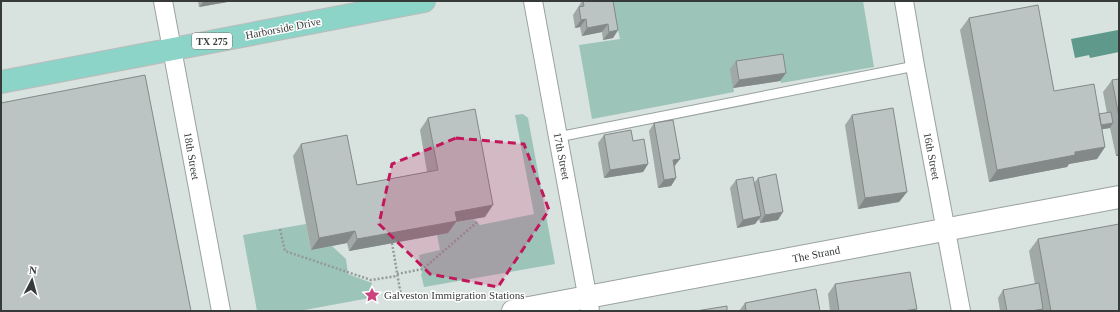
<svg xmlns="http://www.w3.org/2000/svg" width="1120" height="312" font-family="'Times New Roman',serif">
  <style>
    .green { fill: #9cc4b9 }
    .water { fill: #5f998b }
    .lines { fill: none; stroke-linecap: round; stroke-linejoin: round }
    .service-casing { stroke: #99a29f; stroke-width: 11 }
    .minor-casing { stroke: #99a29f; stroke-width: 20 }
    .tertiary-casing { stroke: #99a29f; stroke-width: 24 }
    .primary-casing { stroke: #bbbcbc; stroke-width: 24 }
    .path { stroke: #939a98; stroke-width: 2.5; stroke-dasharray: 2 2; stroke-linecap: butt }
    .service { stroke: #fff; stroke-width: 9 }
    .minor { stroke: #fff; stroke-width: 18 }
    .tertiary { stroke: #fff; stroke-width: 22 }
    .primary { stroke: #8cd4c7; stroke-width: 22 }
    .wall { fill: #a1a9a7 }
    .shaded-wall { fill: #838988 }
    .building { fill: #bbc4c2; stroke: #838988 }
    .marked { fill: #c2185b; fill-opacity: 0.2; stroke: #c2185b; stroke-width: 3; stroke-dasharray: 8 5; stroke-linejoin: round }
    .labels { text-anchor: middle; stroke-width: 3; stroke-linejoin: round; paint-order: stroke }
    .shield { fill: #fff; stroke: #727574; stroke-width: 1 }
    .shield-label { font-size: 10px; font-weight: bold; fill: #363a39 }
    .street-label { font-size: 11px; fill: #363a39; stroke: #fff }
    .poi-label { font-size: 11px; fill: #363a39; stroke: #fff; text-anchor: start }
  </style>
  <rect width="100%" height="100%" fill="#d8e2df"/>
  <!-- green -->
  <path class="green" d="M612,1H863L874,67L781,83L777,62L731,69L734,92L592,119L579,45L620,39Z
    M523,114L528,118L555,264L424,287L421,274L422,273L419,255L440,250L437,235L447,224L474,219L480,225L534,214L515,115Z
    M306,224L311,250L332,246L346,259L348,274L372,283L375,297L299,311H257L243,235Z"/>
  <!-- water -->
  <path class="water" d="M1118,30L1119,37V52L1090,58L1089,55L1075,58L1071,39Z"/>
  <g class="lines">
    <defs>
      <path id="service" d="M558,137L915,66"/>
      <path id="minor" d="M163,1L221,311
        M533,1L590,311
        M904,1L915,66L961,311"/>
      <path id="tertiary" d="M513,311L1119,197"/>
      <path id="primary" d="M1,82L424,1"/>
    </defs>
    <!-- service casing -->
    <use href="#service" class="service-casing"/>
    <!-- minor casing -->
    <use href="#minor" class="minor-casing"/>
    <!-- tertiary casing -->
    <use href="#tertiary" class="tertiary-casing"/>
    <!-- primary casing -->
    <use href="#primary" class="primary-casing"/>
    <!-- path -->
    <path class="path" d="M280,229L285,251L371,280L397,276
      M392,243L401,296
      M397,274L423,269L476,223L479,222"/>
    <!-- service -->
    <use href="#service" class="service"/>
    <!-- minor -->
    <use href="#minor" class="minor"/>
    <!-- tertiary -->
    <use href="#tertiary" class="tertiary"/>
    <!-- primary -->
    <use href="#primary" class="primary"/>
  </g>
  <!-- wall -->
  <path class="wall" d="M198,1H233L199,7Z
    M582,1H613L618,30L613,38L603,40L602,32L582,36L580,27L575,28L573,15Z
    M969,18L1054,91L1099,114L1107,113L1103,92L1112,80L1119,79V156H1116L1110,128L1102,129L1105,147L1097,159L1069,164L1067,167L989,182L960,30Z
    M736,61L786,73L780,81L733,88L730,69Z
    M852,115L907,192L899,202L858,209L845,125Z
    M428,118L485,217L456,222L448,233L349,251L347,243L311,250L293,156L301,144L357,185L427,172L420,130Z
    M654,123L680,159L675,166L676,178L671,186L658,188L649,131Z
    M604,135L633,141L648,164L643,172L604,178L598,143Z
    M758,178L778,220L760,223L759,219L755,224L737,228L730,188L736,180L754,183Z
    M1038,239L1119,311H1000L998,298L1003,290L1035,284L1029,251Z
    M835,284L917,309L915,311H830L828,294Z
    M745,303L820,311H739Z"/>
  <!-- shaded-wall -->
  <path class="shaded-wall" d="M204,1H233L199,7Z
    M586,19L580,27L575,28L581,20Z
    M608,24L602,32L582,36L587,28Z
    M618,30L613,38L603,40L609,32Z
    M786,73L780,81L733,88L739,80Z
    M1113,123L1110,128L1091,131L1094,126Z
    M1105,147L1097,159L1069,164L1067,167L989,182L997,170L1075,152Z
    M1119,152V156H1116Z
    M680,159L674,166L673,160Z
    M648,164L643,172L604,178L610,170Z
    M676,178L671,186L658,188L664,180Z
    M907,192L899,202L858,209L865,198Z
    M493,205L485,217L456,222L448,233L349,251L357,239L455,212Z
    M783,212L778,220L760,223L765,215Z
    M761,216L755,224L737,228L743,220Z
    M355,231L347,243L311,250L319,238Z
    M917,309L915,311H902Z
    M1043,309L1042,311H1031Z"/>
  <!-- building -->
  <path class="building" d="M583,1H613L618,30L609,32L608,24L587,28L586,19L581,20L579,7L584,6Z
    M1038,5L1054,91L1094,84L1105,147L1075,152V155L997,170L969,18Z
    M783,54L786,73L739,80L736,61Z
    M145,75L191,311H1V103Z
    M1119,79V117L1112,80Z
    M893,108L907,192L865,198L852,115Z
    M475,109L493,205L455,212L457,221L357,239L355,231L319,238L301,144L347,135L357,185L438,170L428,118Z
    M1111,112L1113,123L1101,125L1099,114Z
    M673,120L680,159L673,160L676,178L664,180L654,123Z
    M631,130L633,141L644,139L648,164L610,170L604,135Z
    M776,174L783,212L765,215L758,178Z
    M753,177L761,216L743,220L736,180Z
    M1119,224V311H1051L1038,239Z
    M910,272L917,309L902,311H839L835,284Z
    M1039,283L1043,309L1031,311H1007L1003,290Z
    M816,289L820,311H746L745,303Z
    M727,306V311H696Z"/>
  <!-- marked area -->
  <path class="marked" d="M456,138L524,144L549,210L498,287L430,274L379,224L392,164Z"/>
  <!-- icons -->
  <defs>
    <symbol id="sight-bare" viewBox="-9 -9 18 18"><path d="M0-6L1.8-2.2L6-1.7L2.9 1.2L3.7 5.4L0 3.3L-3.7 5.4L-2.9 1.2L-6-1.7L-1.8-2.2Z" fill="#cb427d" stroke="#fff" stroke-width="2.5" paint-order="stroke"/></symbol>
  </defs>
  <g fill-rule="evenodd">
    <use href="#sight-bare" x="361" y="284" width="22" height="22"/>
  </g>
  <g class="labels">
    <!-- shield labels -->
    <rect class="shield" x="192" y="33" width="40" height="16" rx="3"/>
    <g class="shield-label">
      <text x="212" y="45">TX 275</text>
    </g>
    <!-- street labels -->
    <g class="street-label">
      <text transform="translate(283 28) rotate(-11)" y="4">Harborside Drive</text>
      <text transform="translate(192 156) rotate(80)" y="4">18th Street</text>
      <text transform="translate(562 156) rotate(79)" y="4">17th Street</text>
      <text transform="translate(932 156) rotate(79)" y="4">16th Street</text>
      <text transform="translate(816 254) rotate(-11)" y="4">The Strand</text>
    </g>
    <!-- poi labels -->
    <g class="poi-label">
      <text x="384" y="299">Galveston Immigration Stations</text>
    </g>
  </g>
  <!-- border -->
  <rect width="1120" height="312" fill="none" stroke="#363a39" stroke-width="4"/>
  <!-- north arrow -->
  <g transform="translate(32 280) rotate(6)" stroke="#ffffff" stroke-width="3" paint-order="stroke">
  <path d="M0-3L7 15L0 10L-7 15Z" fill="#363a39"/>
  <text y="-6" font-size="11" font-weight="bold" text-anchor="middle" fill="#363a39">N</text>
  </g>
</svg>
